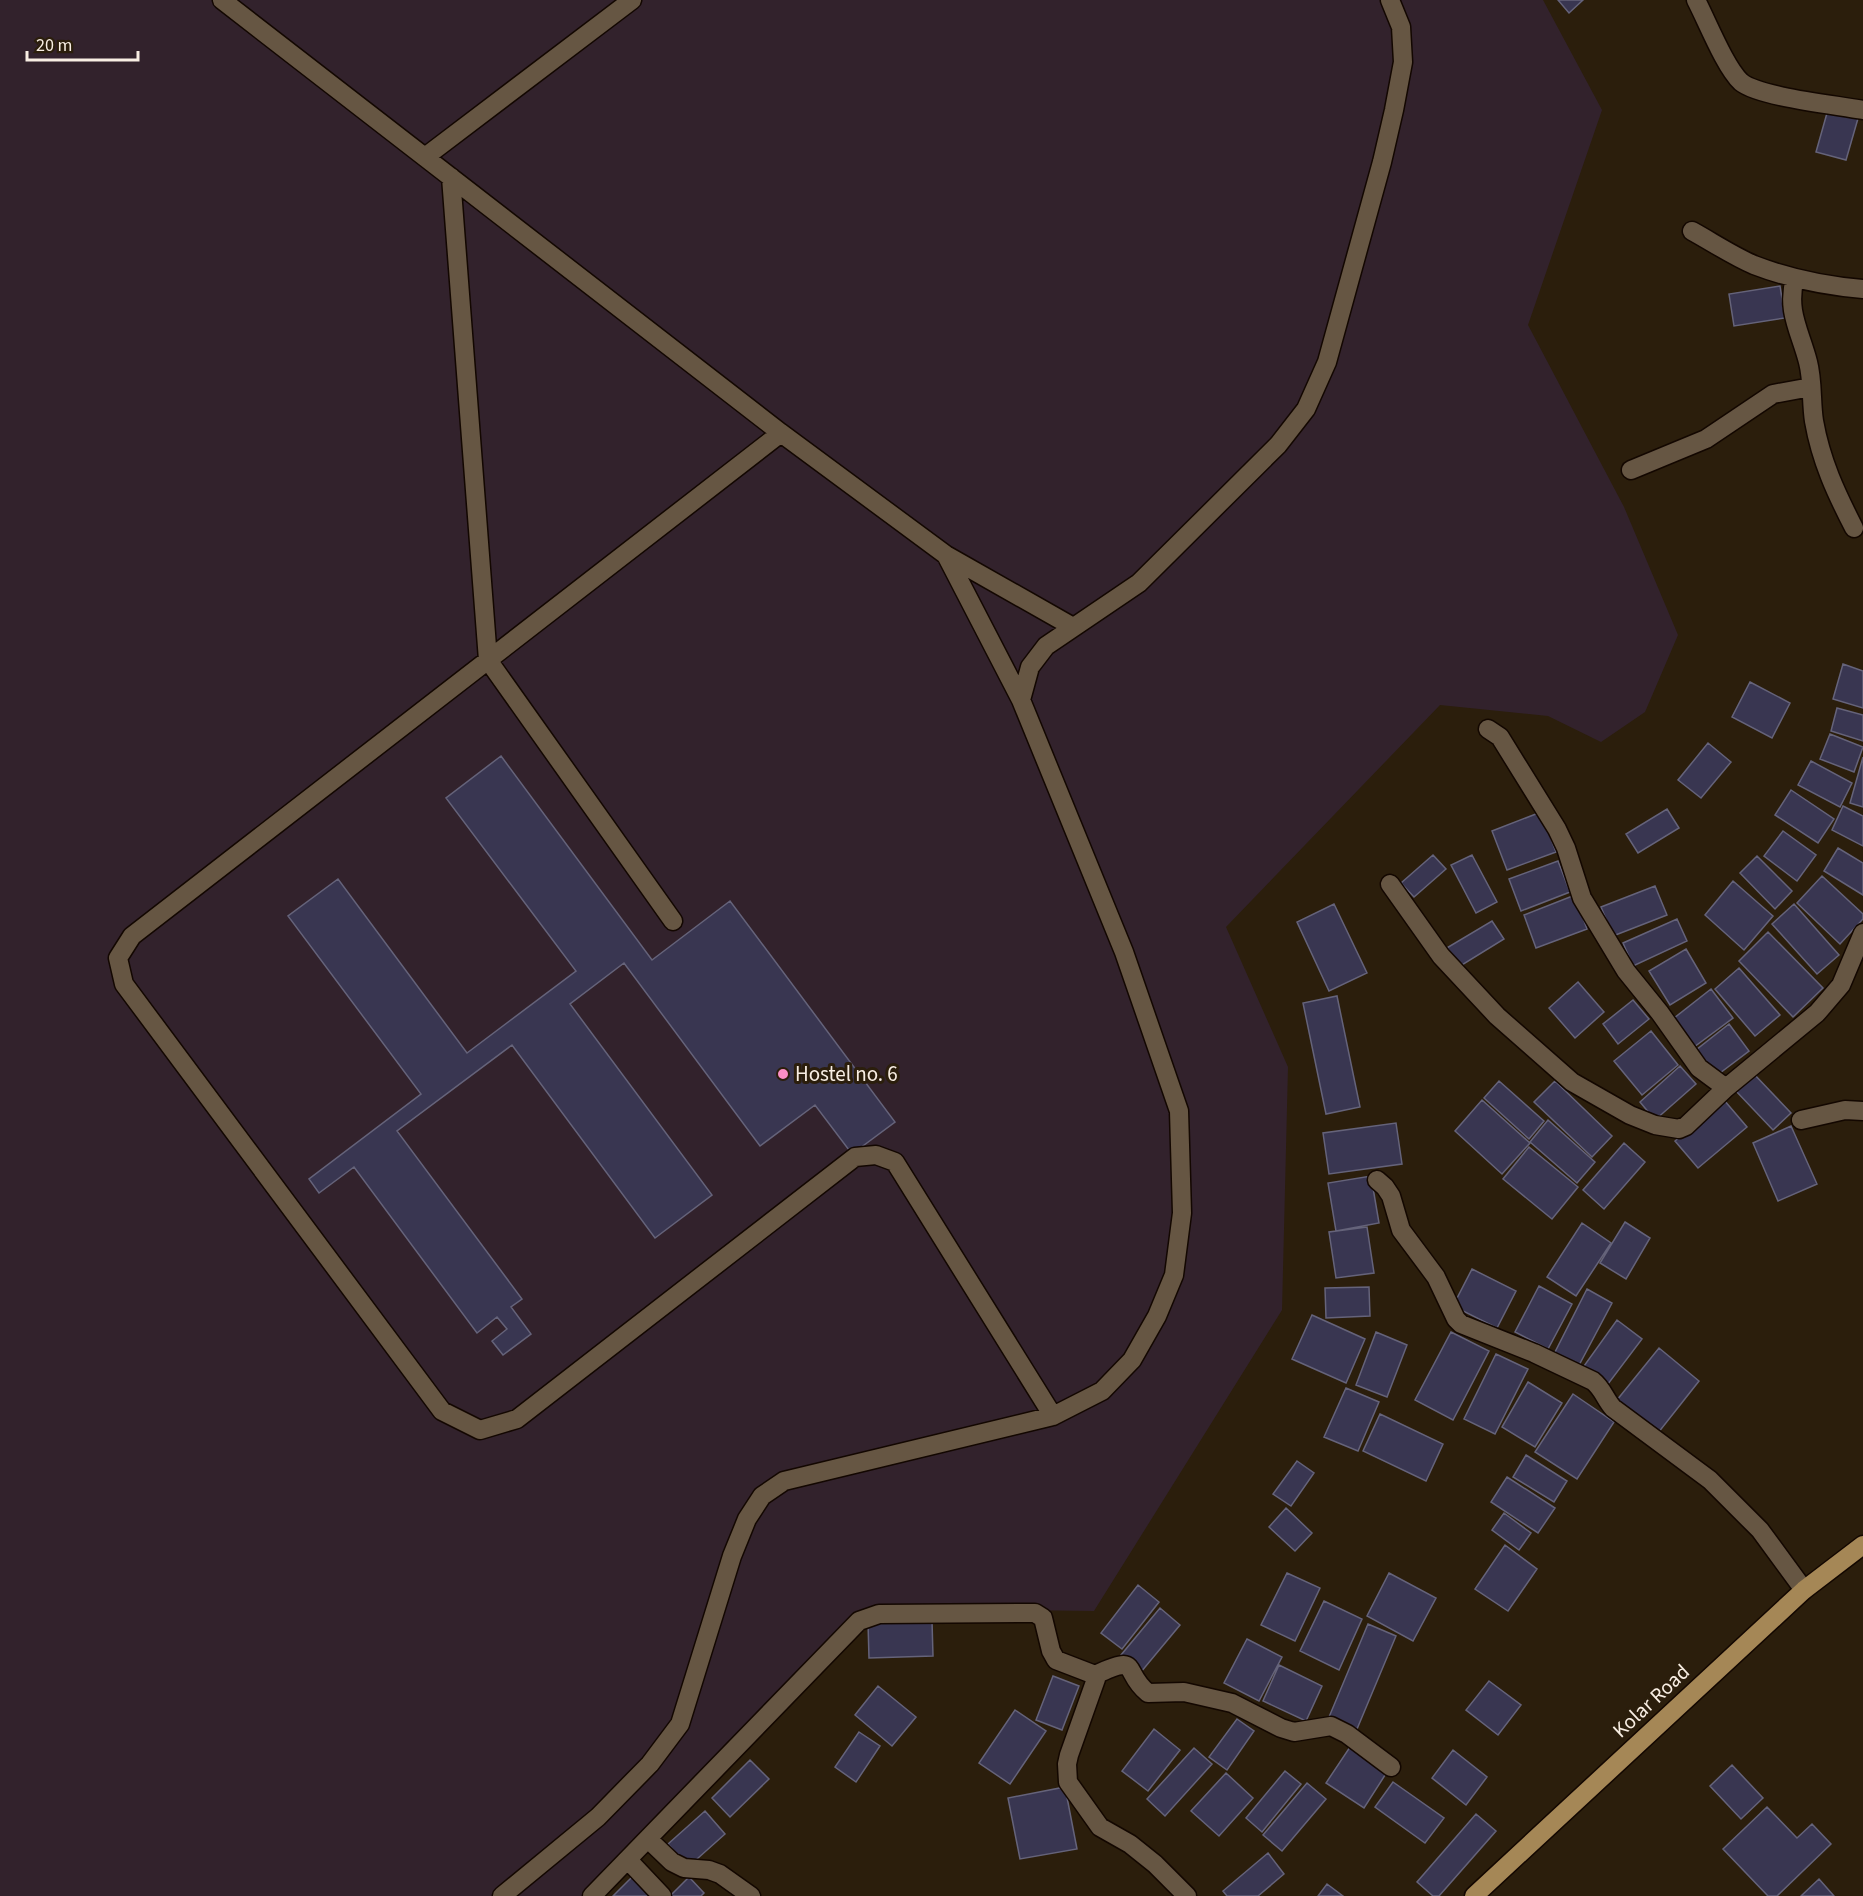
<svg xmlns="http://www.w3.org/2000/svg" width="1863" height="1896" font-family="'Source Sans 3',sans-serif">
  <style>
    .education { fill: #32222c }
    .building { fill: #393651; stroke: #65637a; stroke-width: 1.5 }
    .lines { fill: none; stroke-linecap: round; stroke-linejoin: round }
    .minor-casing { stroke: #130700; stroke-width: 21 }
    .major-casing { stroke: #130700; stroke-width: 21 }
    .minor { stroke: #665643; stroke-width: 18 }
    .major { stroke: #a58756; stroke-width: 18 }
    .poi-dot { fill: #fb8fc5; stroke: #2b1e0c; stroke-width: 2 }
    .labels { text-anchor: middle; stroke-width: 6; stroke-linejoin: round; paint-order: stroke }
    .poi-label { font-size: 21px; fill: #f8eee3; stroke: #2b1e0c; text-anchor: start }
    .street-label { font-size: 21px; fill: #f8eee3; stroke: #2b1e0c }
  </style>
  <rect width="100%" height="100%" fill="#2b1e0c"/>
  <!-- education -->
  <path class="education" d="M0,0H1543L1602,110L1528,325L1624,507L1678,635L1645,712L1601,742L1548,716L1440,705L1226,927L1288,1067L1282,1310L1094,1611L877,1608L601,1896H0Z"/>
  <!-- building -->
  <path class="building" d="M1558,0H1583L1569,13Z
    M1829,106L1859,115L1846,160L1816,152Z
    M1780,286L1785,318L1734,326L1729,294Z
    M1843,664L1863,671V708L1833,699Z
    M1750,682L1790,703L1772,738L1732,717Z
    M1837,708L1863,715V741L1831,731Z
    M1830,734L1863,747L1854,772L1820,759Z
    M1708,743L1731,762L1701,798L1678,780Z
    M501,756L652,960L730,901L895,1122L852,1154L815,1105L760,1146L624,963L570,1004L712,1195L655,1238L512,1045L397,1131L522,1299L511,1307L531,1334L503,1355L492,1341L507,1329L497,1317L477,1333L354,1167L319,1193L309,1179L421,1094L288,916L338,879L467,1053L576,971L446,798Z
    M1863,757V807L1850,803Z
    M1811,761L1852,783L1840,807L1798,785Z
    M1791,790L1834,819L1818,843L1775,815Z
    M1843,806L1863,816V846L1832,830Z
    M1667,809L1679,828L1638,853L1626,834Z
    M1541,812L1556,852L1507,870L1492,831Z
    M1783,831L1816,855L1797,881L1764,856Z
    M1838,848L1863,863V895L1824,871Z
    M1433,855L1446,869L1414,897L1401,883Z
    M1472,855L1497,902L1476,913L1451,865Z
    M1757,856L1792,891L1775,909L1740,873Z
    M1558,861L1570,892L1521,911L1509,879Z
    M1822,876L1863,914V919L1840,944L1797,903Z
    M1733,881L1773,916L1744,950L1705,915Z
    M1655,886L1667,915L1613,936L1601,907Z
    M1575,895L1587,929L1536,948L1524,915Z
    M1334,904L1367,973L1329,991L1297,922Z
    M1794,904L1839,955L1817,974L1772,924Z
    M1677,919L1687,941L1633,966L1623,943Z
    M1492,921L1504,939L1457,968L1445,949Z
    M1768,932L1823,988L1793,1017L1739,961Z
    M1686,949L1706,983L1670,1005L1649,971Z
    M1739,968L1780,1015L1755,1036L1715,989Z
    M1578,982L1604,1012L1575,1038L1549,1008Z
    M1711,989L1733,1018L1690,1050L1669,1022Z
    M1337,996L1360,1107L1326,1114L1303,1003Z
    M1633,1000L1649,1019L1618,1044L1603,1024Z
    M1729,1024L1749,1051L1716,1076L1696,1050Z
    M1651,1031L1678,1065L1642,1095L1614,1061Z
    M1680,1066L1696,1084L1655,1120L1640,1102Z
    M1752,1072L1791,1113L1773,1130L1735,1090Z
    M1499,1081L1544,1121L1529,1139L1484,1098Z
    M1555,1081L1612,1136L1592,1157L1534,1102Z
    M1482,1100L1530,1143L1502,1174L1455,1131Z
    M1724,1100L1747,1127L1698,1168L1675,1141Z
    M1548,1120L1595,1162L1577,1183L1530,1142Z
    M1396,1123L1402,1164L1329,1174L1323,1133Z
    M1791,1126L1817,1184L1778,1201L1753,1143Z
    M1624,1143L1645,1162L1604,1209L1583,1190Z
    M1529,1147L1578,1187L1552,1219L1503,1179Z
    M1371,1176L1379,1223L1336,1231L1328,1183Z
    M1625,1222L1650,1238L1626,1279L1600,1263Z
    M1582,1223L1611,1243L1576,1296L1547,1277Z
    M1367,1227L1374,1273L1336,1278L1329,1232Z
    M1472,1269L1516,1291L1497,1328L1453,1306Z
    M1539,1286L1572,1304L1548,1349L1515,1332Z
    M1369,1287L1370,1316L1326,1318L1325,1288Z
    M1587,1289L1612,1303L1577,1369L1553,1356Z
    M1312,1315L1365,1339L1346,1383L1292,1359Z
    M1617,1320L1642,1339L1608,1384L1584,1366Z
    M1376,1332L1407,1345L1387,1397L1356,1385Z
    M1451,1332L1489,1351L1453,1420L1415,1400Z
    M1659,1348L1699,1381L1658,1433L1617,1400Z
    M1496,1354L1528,1369L1495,1434L1464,1419Z
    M1528,1382L1562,1403L1535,1447L1502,1427Z
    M1346,1388L1379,1402L1358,1451L1324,1437Z
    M1573,1394L1614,1422L1577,1479L1535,1452Z
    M1380,1414L1443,1444L1426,1481L1363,1451Z
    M1526,1455L1567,1481L1554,1502L1513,1477Z
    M1297,1461L1314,1473L1291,1506L1273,1494Z
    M1507,1477L1555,1508L1538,1533L1491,1502Z
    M1286,1508L1312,1533L1295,1551L1269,1527Z
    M1504,1513L1531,1533L1519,1550L1492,1530Z
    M1505,1545L1537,1569L1508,1611L1475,1589Z
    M1287,1573L1320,1588L1295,1641L1261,1625Z
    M1389,1573L1436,1598L1413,1641L1367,1616Z
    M1138,1585L1159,1602L1122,1649L1101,1633Z
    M1324,1601L1362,1619L1339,1670L1300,1651Z
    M1160,1608L1180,1625L1141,1672L1121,1655Z
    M932,1621L933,1656L869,1658L868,1623Z
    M1368,1624L1396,1636L1357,1729L1329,1717Z
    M1247,1639L1282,1657L1259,1701L1224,1683Z
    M1279,1665L1322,1686L1306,1721L1263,1701Z
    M1053,1676L1079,1686L1062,1730L1036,1720Z
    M1489,1681L1521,1705L1498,1735L1466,1710Z
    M878,1686L916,1717L892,1746L855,1715Z
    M1015,1710L1046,1731L1010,1784L979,1763Z
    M1237,1719L1254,1731L1227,1770L1209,1757Z
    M1154,1729L1180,1750L1148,1791L1122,1771Z
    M859,1732L880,1746L856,1782L835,1767Z
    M1350,1747L1387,1772L1364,1808L1326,1783Z
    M1194,1748L1212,1764L1165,1816L1147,1799Z
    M1453,1750L1487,1777L1466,1805L1432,1778Z
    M750,1760L769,1779L730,1817L712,1798Z
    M1732,1765L1763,1798L1741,1819L1710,1786Z
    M1285,1771L1301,1784L1262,1832L1246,1818Z
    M1226,1773L1253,1798L1219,1836L1191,1811Z
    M1393,1782L1444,1818L1425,1843L1375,1807Z
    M1307,1783L1326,1799L1282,1851L1263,1835Z
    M1065,1787L1077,1849L1020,1859L1008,1798Z
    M1767,1807L1797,1838L1812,1824L1831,1844L1777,1896H1768L1723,1849Z
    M705,1811L725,1834L688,1867L668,1844Z
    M1476,1814L1496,1831L1439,1896H1433L1417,1882Z
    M1268,1853L1284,1874L1258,1896H1227L1223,1891Z
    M636,1873L656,1896H613Z
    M689,1877L704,1893L701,1896H670Z
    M1819,1879L1834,1896H1801Z
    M1327,1884L1343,1896H1318Z"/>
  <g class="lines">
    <defs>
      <path id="minor" d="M222,0L781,433L946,555L1073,627
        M1696,0C1707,21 1725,67 1741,82C1759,97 1837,105 1863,110
        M425,157L632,0
        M451,177L488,660L673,921
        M1692,231C1712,242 1733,256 1754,265C1788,278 1826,286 1863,289
        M1795,278C1786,311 1800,331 1808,362C1813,381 1811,402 1814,421C1821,461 1836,493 1854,528
        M781,433L132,936L118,958L124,984L442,1411L480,1430L517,1419L855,1157L876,1155L895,1162L1053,1416
        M1631,470L1706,439L1773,394L1811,387
        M946,555L1021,700
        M1488,729L1500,737L1557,829L1566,848L1582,898L1626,971L1660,1013L1699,1068L1726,1088
        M1390,884L1441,956L1497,1016L1572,1082L1630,1115L1655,1125L1679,1129L1686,1126L1726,1088L1817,1013L1841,985L1863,933
        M1801,1120L1845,1110L1863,1111
        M1377,1180L1385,1187L1391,1196L1401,1230L1436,1277L1456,1319L1461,1324L1534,1353L1593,1381C1603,1389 1605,1399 1613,1408L1710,1480L1760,1530L1804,1590
        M1095,1675C1142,1653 1121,1671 1148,1693L1184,1692L1232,1703L1281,1728L1294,1732L1331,1726L1347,1734L1391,1767
        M648,1839L672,1862L684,1868L709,1870L720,1874L751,1896
        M628,1860L662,1896
        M502,1896L598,1817L650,1764L680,1724L732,1556L747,1519L762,1496L784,1481L1053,1416L1102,1391L1132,1360L1157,1316L1174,1275L1182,1213L1179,1111L1124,952L1021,700L1030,667L1046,646L1139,583L1278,445L1306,409L1327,362L1382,162L1394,110L1403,62L1401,27L1390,0
        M592,1896L859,1621L879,1614L1035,1613L1043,1618L1051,1651L1056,1660L1095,1675L1096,1679L1069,1755L1067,1764L1068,1782L1100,1827L1130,1844L1155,1864L1187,1896"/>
      <path id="major" d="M1474,1896L1804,1590L1863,1545"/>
    </defs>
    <!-- minor casing -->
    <use href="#minor" class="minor-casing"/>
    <!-- major casing -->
    <use href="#major" class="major-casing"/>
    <!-- minor -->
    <use href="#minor" class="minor"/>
    <!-- major -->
    <use href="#major" class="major"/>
  </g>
  <!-- markers -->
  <circle class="poi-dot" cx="783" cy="1074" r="6"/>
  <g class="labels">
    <!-- poi labels -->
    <g class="poi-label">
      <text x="795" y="1081">Hostel no. 6</text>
    </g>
    <!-- street labels -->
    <g class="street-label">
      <text transform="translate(1651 1701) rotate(-43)" y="7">Kolar Road</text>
    </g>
  </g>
  <!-- scale -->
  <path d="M27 51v9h111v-9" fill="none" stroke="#f8eee3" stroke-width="3"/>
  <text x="36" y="51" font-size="18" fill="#f8eee3" stroke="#2b1e0c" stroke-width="4.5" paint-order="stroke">20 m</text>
</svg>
